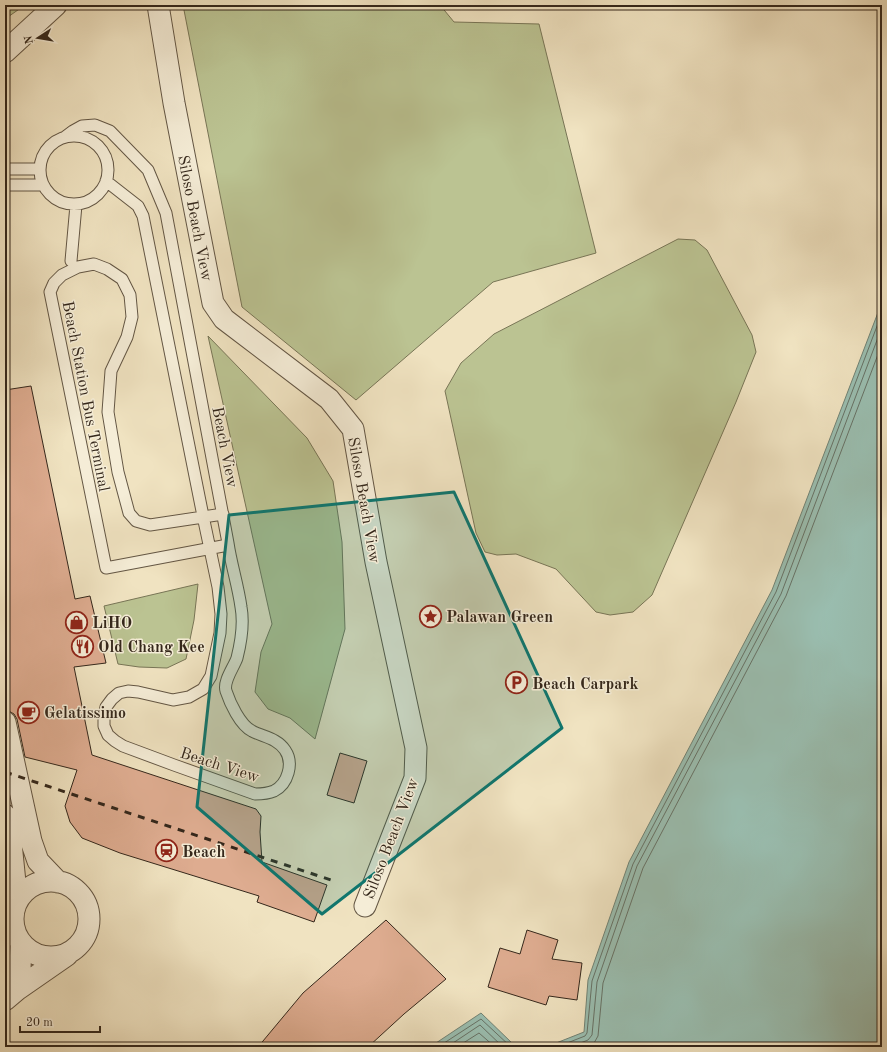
<svg xmlns="http://www.w3.org/2000/svg" width="887" height="1052" font-family="'Old Standard TT',serif">
  <style>
    .green { fill: #bbc392; stroke: #787556 }
    .water { fill: #9abeb0; stroke: #718274 }
    .lines { fill: none; stroke-linecap: round; stroke-linejoin: round }
    .shore { stroke: #677266; stroke-width: 1 }
    .building { fill: #deac90; stroke: #34271b }
    .lane-casing { stroke: #635644; stroke-width: 13 }
    .street-casing { stroke: #635644; stroke-width: 23 }
    .lane { stroke: #f5edd7; stroke-width: 11 }
    .street { stroke: #f5edd7; stroke-width: 21 }
    .rail { stroke: #34271b; stroke-width: 3; stroke-dasharray: 7 7; stroke-linecap: butt }
    .marked { fill: #0f766e; fill-opacity: 0.2; stroke: #0f766e; stroke-width: 3; stroke-linejoin: round }
    .labels { text-anchor: middle; stroke-width: 3; stroke-linejoin: round; paint-order: stroke }
    .street-label { font-size: 16px; fill: #34271b; stroke: #f5edd7 }
    .poi-label { font-size: 16px; font-weight: bold; fill: #34271b; stroke: #f5edd7; text-anchor: start }
  </style>
  <rect width="100%" height="100%" fill="#f0e3c1"/>
  <filter id="stains"><feTurbulence type="fractalNoise" baseFrequency=".005" numOctaves="4"/><feColorMatrix values="0 0 0 0 .2 0 0 0 0 .09 0 0 0 0 .02 0 0 0 .5 -.17"/></filter>
  <radialGradient id="worn" r=".72"><stop offset=".6" stop-color="#630" stop-opacity="0"/><stop offset="1" stop-color="#630" stop-opacity=".3"/></radialGradient>
  <!-- green -->
  <path class="green" d="M5,5H25L5,19Z
    M183,5H440L454,22L539,24L596,253L493,282L356,400L242,307Z
    M678,239L695,240L707,250L752,335L756,352L736,402L652,595L633,612L610,615L596,612L556,569L516,554L497,555L485,552L476,533L445,391L461,363L494,334Z
    M208,336L307,438L333,481L342,542L345,629L315,739L290,718L268,709L255,692L261,652L272,624Z
    M198,584L194,620L186,659L167,668L139,667L118,664L104,606Z
    M5,943L10,956L8,977L5,974Z"/>
  <!-- water -->
  <path class="water" d="M882,302V1047H546L584,1032L588,980L629,862L772,590Z
    M481,1013L512,1043L539,1047H433L436,1043Z"/>
  <g class="lines">
    <!-- shore -->
    <path class="shore" d="M438,1047L481,1019L511,1047
      M447,1047L480,1025L503,1047
      M457,1047L479,1033L495,1047
      M557,1047L585,1036L587,1033L592,981L633,864L776,592L882,313
      M570,1047L588,1040L592,1035L597,982L637,866L781,594L882,327
      M586,1047L594,1043L598,1036L603,983L643,868L786,596L882,344"/>
  </g>
  <!-- building -->
  <path class="building" d="M31,386L75,599L90,596L106,663L74,667L92,755L256,809L261,816L260,832L262,862L327,885L314,922L257,902L259,896L120,853L82,838L70,822L65,806L77,770L25,757L17,719L14,714L7,710L5,703V390Z
    M340,753L367,761L354,803L327,795Z
    M386,920L446,979L404,1014L368,1047H258L303,993Z
    M527,930L558,940L552,959L582,963L577,1000L549,996L546,1005L488,987L500,948L520,954Z"/>
  <g class="lines">
    <defs>
      <path id="lane" d="M40 170a34 34 0 1 1 68 0a34 34 0 1 1-68 0Z
        M65,137L73,131L82,126L95,125L110,131L148,170L166,213C187,323 208,433 228,543C231,564 238,585 241,607C244,623 241,642 237,658C234,667 223,681 226,691C230,703 240,725 252,731C263,737 277,738 285,750C294,763 288,784 274,791C267,794 261,794 255,794L174,765L123,746L115,741L108,735L104,726V716L106,707L112,699L119,693L128,691L138,692L173,700L189,697L203,689L211,676L220,633L221,614L218,587L203,516L143,216L138,206L106,181
        M5,169H40
        M5,185H43
        M71,261L76,205
        M223,514L150,525L136,521L129,513L118,472L108,412L111,371L127,337L132,317L130,295L122,279L107,269L94,264L78,267L62,275L54,283L50,292L106,568L228,545"/>
      <path id="street" d="M158,5L174,103L213,303L224,319L329,399L353,429L376,562L416,748L415,778L365,906
        M5,52L56,5
        M5,722L31,841L38,861L58,882
        M5,815L11,843L17,902
        M13 919a38 38 0 1 1 76 0a38 38 0 1 1-76 0Z
        M7,996L20,969L21,943
        M5,1000L18,989L67,955"/>
    </defs>
    <!-- lane casing -->
    <use href="#lane" class="lane-casing"/>
    <!-- street casing -->
    <use href="#street" class="street-casing"/>
    <!-- lane -->
    <use href="#lane" class="lane"/>
    <!-- street -->
    <use href="#street" class="street"/>
    <!-- rail -->
    <path class="rail" d="M5,772L334,881"/>
  </g>
  <!-- marked area -->
  <path class="marked" d="M454,492L562,728L322,914L197,807L229,515Z"/>
  <!-- icons -->
  <defs>
    <symbol id="sight-ring" viewBox="-11 -11 22 22"><circle r="9.5" fill="#f5edd7" stroke="#8f2418" stroke-width="1.5"/><path d="M0-6L1.8-2.2L6-1.7L2.9 1.2L3.7 5.4L0 3.3L-3.7 5.4L-2.9 1.2L-6-1.7L-1.8-2.2Z" fill="#8f2418"/></symbol>
    <symbol id="shop-ring" viewBox="-11 -11 22 22"><circle r="9.5" fill="#f5edd7" stroke="#8f2418" stroke-width="1.5"/><path d="M-5-2.5h2.3a2.7 3.5 0 0 1 5.4 0H5L5.5 6h-11ZM-1.5-2.5h3a1.5 2.3 0 0 0-3 0Z" fill="#8f2418"/></symbol>
    <symbol id="restaurant-ring" viewBox="-11 -11 22 22"><circle r="9.5" fill="#f5edd7" stroke="#8f2418" stroke-width="1.5"/><path d="M-5-6h1v4h1v-4h1v4h1v-4h1v5L-1.5 .5V6h-2V.5L-5-1ZM5-6V6H3V1.5H1.5Q1.5-4 5-6Z" fill="#8f2418"/></symbol>
    <symbol id="parking-ring" viewBox="-11 -11 22 22"><circle r="9.5" fill="#f5edd7" stroke="#8f2418" stroke-width="1.5"/><path d="M-3.5-5.5H1a3.5 3.5 0 0 1 0 7H-1V5.5H-3.5ZM-1-3.4V-.6H.8a1.4 1.4 0 0 0 0-2.8Z" fill="#8f2418"/></symbol>
    <symbol id="cafe-ring" viewBox="-11 -11 22 22"><circle r="9.5" fill="#f5edd7" stroke="#8f2418" stroke-width="1.5"/><path d="M-5.5-4.5H6V0H3Q3 3.5 0 3.5H-2.5Q-5.5 3.5-5.5 0ZM3-3.2v2h1.7v-2ZM-6 4.5H4V6H-6Z" fill="#8f2418"/></symbol>
    <symbol id="station-ring" viewBox="-11 -11 22 22"><circle r="9.5" fill="#f5edd7" stroke="#8f2418" stroke-width="1.5"/><path d="M-3-6H3Q5-6 5-4V2Q5 4 3 4L4.5 6H3L1.5 4h-3L-3 6H-4.5L-3 4Q-5 4-5 2V-4Q-5-6-3-6ZM-3.5-4v3h7v-3ZM-3.5 1v1.5H-2V1ZM2 1v1.5H3.5V1Z" fill="#8f2418"/></symbol>
  </defs>
  <g fill-rule="evenodd">
    <use href="#sight-ring" x="418" y="604" width="25" height="25"/>
    <use href="#shop-ring" x="64" y="610" width="25" height="25"/>
    <use href="#restaurant-ring" x="70" y="634" width="25" height="25"/>
    <use href="#parking-ring" x="504" y="670" width="25" height="25"/>
    <use href="#cafe-ring" x="16" y="700" width="25" height="25"/>
    <use href="#station-ring" x="154" y="838" width="25" height="25"/>
  </g>
  <g class="labels">
    <!-- street labels -->
    <g class="street-label">
      <text transform="translate(196 218) rotate(79)" y="6">Siloso Beach View</text>
      <text transform="translate(87 396) rotate(79)" y="6">Beach Station Bus Terminal</text>
      <text transform="translate(226 447) rotate(79)" y="6">Beach View</text>
      <text transform="translate(365 500) rotate(80)" y="6">Siloso Beach View</text>
      <text transform="translate(220 764) rotate(18)" y="6">Beach View</text>
      <text transform="translate(390 838) rotate(-69)" y="6">Siloso Beach View</text>
    </g>
    <!-- poi labels -->
    <g class="poi-label">
      <text x="446" y="622">Palawan Green</text>
      <text x="92" y="628">LiHO</text>
      <text x="98" y="652">Old Chang Kee</text>
      <text x="532" y="689">Beach Carpark</text>
      <text x="44" y="718">Gelatissimo</text>
      <text x="182" y="857">Beach</text>
    </g>
  </g>
  <!-- margin -->
  <rect width="887" height="1052" fill="none" stroke="#f0e3c1" stroke-width="20"/>
  <rect x="6" y="6" width="875" height="1040" fill="none" stroke="#34271b" stroke-width="2"/>
  <rect x="10" y="10" width="867" height="1032" fill="none" stroke="#34271b"/>
  <!-- north arrow -->
  <g transform="translate(38 38) rotate(258)" stroke="#f5edd7" stroke-width="3" paint-order="stroke">
  <path d="M0-3L7 15L0 10L-7 15Z" fill="#34271b"/>
  <text y="-6" font-size="11" font-weight="bold" text-anchor="middle" fill="#34271b">N</text>
  </g>
  <!-- scale -->
  <path d="M20 1026v6h80v-6" fill="none" stroke="#34271b" stroke-width="2"/>
  <text x="26" y="1026" font-size="12" fill="#34271b" stroke="#f5edd7" stroke-width="3" paint-order="stroke">20 m</text>
  <rect width="100%" height="100%" filter="url(#stains)"/>
  <rect width="100%" height="100%" fill="url(#worn)"/>
</svg>
